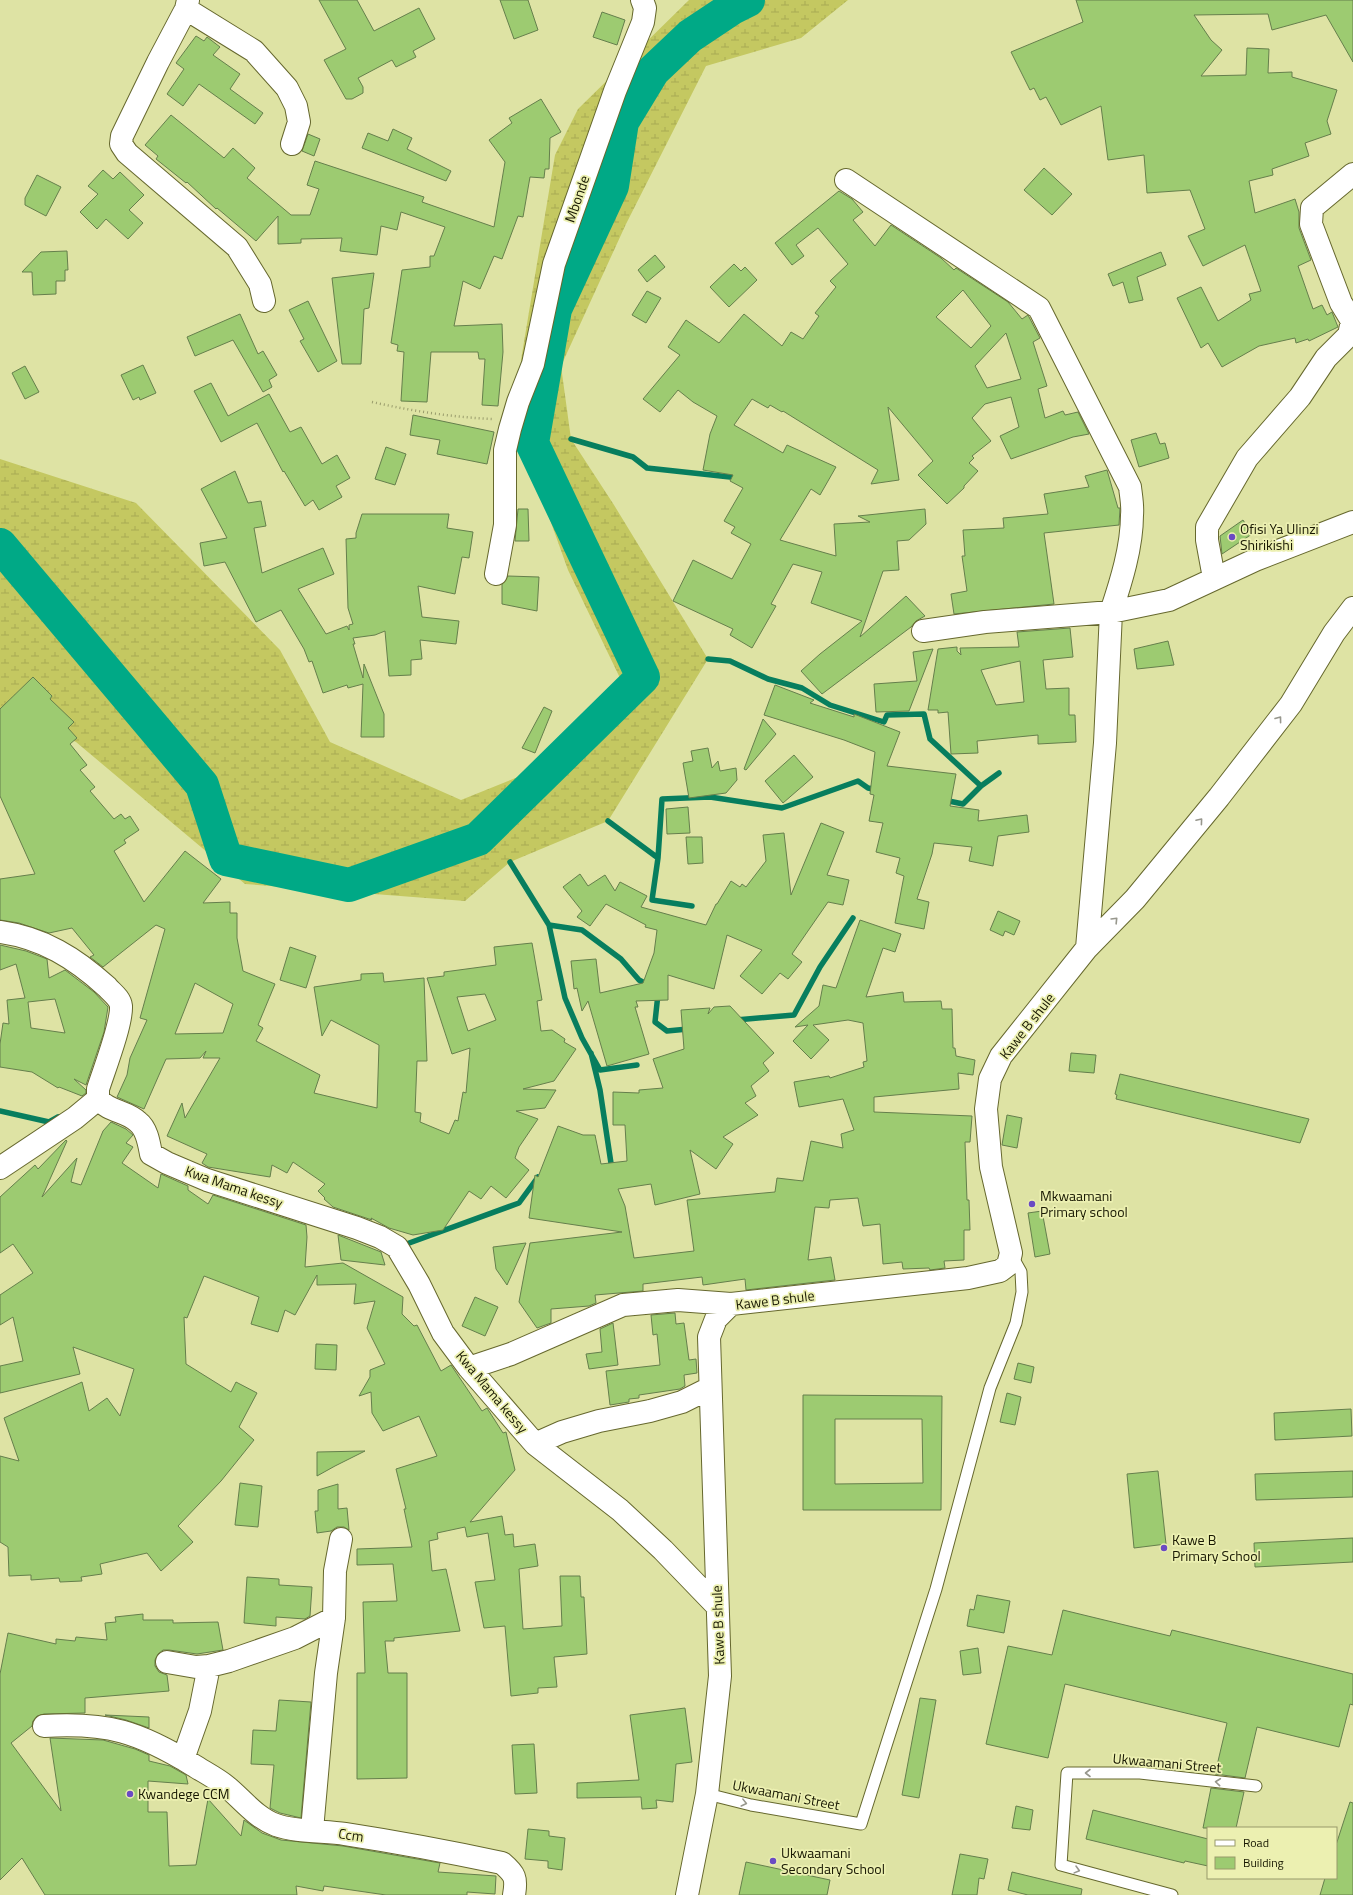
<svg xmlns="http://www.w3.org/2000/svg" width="1353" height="1895" font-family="'Titillium Web',sans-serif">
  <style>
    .wetland { fill: url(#wetland-marsh) }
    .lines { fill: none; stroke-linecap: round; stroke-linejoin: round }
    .stream { stroke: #077e5e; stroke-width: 5.5 }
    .river { stroke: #00a986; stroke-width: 34 }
    .building { fill: #9dcb71; stroke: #657f4c; fill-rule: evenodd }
    .lane-casing { stroke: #66682e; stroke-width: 13 }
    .street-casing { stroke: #66682e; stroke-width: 24 }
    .path { stroke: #999c6c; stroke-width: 2.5; stroke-dasharray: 1 3; stroke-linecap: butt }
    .lane { stroke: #fff; stroke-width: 11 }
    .street { stroke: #fff; stroke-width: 22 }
    .oneway { stroke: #97978d }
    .poi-dot { fill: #6a4ac3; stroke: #ecf0b1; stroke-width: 1.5 }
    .labels { text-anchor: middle; stroke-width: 3.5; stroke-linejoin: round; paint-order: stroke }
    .street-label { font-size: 14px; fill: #181802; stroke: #ecf0b1 }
    .poi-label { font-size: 14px; fill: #181802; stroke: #ecf0b1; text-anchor: start }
  </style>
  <defs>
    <pattern id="wetland-marsh" width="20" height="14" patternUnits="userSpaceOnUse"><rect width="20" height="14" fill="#c4c861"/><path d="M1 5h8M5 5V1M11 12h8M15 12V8" fill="none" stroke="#a8ab53"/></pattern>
  </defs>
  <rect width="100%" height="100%" fill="#dee3a4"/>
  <!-- wetland -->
  <path class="wetland" d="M689,0H848L801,38L706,66L626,224L561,366L571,439L614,505L708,659L608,821L510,862L465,901L245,884L76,742L0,708V459L136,503L280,650L330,742L461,800L555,762L620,678L568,570L534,475L521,360L555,155L578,109Z"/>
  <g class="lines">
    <!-- stream -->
    <path class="stream" d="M571,439L633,457L647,468L730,477L735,469
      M708,659L730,661L768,679L802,688L830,705L884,722L887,715L924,714L930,739L981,786L999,773
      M944,800L963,804L981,786
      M608,821L658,858L652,900L692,906
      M658,858L662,799L710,797L782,808L858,781L868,788L878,790
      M510,862L549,925L582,930L621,959L639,980L650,986
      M549,925L565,998L582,1038L600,1070L637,1065
      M658,994L655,1022L667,1031L688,1029
      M736,1020L794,1015L820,967L853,918
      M591,1053L600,1090L612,1170
      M0,1111L49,1122L58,1117
      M401,1246L519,1203L538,1177"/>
    <!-- river -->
    <path class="river" d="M0,545L202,785L226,859L349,885L478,839L643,677L532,443L555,309L612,186L622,122L653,71L690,36L732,8L748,0"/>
  </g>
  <!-- building -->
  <path class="building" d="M319,0H357L374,31L419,8L435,39L413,51L416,57L396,67L392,60L358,78L363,87V93L352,99H346L324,60L346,49Z
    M500,0H528L538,30L514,39Z
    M1076,0H1353V62L1326,15L1272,30L1268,14L1194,15L1211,40L1222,50L1201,76L1246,75L1247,48L1269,49L1268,73L1292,72V77L1337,90L1327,121L1331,134L1305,143L1309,156L1272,169L1273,175L1249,181L1255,213L1295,199L1299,212V228L1311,260L1298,266L1313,309L1322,305L1327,315L1332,312L1338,327L1309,341L1308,339L1296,343L1295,338L1259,346L1222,367L1208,343L1201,348L1177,298L1201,287L1218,321L1251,300L1249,294L1261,291L1245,245L1203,266L1188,236L1205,229L1190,190L1147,193L1144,155L1108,160L1101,106L1061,125L1046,97L1040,100L1034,88L1030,90L1011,52L1083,22Z
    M602,12L625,20L617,45L593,37Z
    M196,36L204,41L207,37L220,47L213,55L240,74L230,89L263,113L255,124L199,84L183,106L167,94L184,69L176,63Z
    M541,99L561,132L550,138L549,169H545L544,178L530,177L523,217L518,216L502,259L494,256L480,289L463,281L454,326L502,324L503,352L498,406L482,405L485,359H479L478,352H431L427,402L401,401L404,352L397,351L398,345L391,343L402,270L430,267V256H434L445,227L401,212L397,230L381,226L377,255L340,251L342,238L301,239V243L278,244V216L256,241L217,208L216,209L187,182L186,183L156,159L158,156L145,145L171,115L224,158L233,148L255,168L247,178L291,215H310L319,189L307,185L315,161L424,197L422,202L494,227L505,162L489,140L512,123L509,118Z
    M393,129L412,138L407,149L451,171L446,181L362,148L368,133L388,141Z
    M308,134L320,139L314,156L302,151Z
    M1044,168L1072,194L1052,215L1024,190Z
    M103,170L113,179L120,172L144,195L129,210L143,223L128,239L106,219L97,229L80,212L98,194L88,186Z
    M37,175L61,187L46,216L25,205V198Z
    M839,191L852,199L863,212L853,220L875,246L891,225L941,258L954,270L956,268L1008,302L1022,319L1028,315L1029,317L1040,338L1033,342L1047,386L1038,389L1045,418L1063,411L1065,415L1078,412L1089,434L1073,437L1011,459L1000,436L1019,427L1011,397L985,404L972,418L991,441L972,456L974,458L969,463L978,471L964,486V488L947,504L918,475L933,461L888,407L899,480L871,484L878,470L783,411L782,412L770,405L768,408L752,399L734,425L783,453L787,445L836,467L820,495L811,489L780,540L836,556L834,524L870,522L858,516L925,509L926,524L909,540L897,541L899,570L883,571L860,637L906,596L925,616L916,621L911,627L822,694L801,671L820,654L862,621L811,603L822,572L793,564L771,604L776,606L752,648L730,635L733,629L673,601L693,560L732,579L751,544L731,533L735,527L724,521L743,488L730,481L733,475L703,470L710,434L717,416L693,402L678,390L660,412L643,399L680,355L668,347L686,320L719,343L744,314L782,346L791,332L803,339L819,316L815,313L836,287L830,281L848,264L818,228L796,245L804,256L792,265L775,243ZM963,290L991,326L971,348L936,317ZM1006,333L1021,379L987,388L975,366Z
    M67,251L68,270H65V281H56V294L33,295L32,272H22L41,252Z
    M1161,252L1166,265L1137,277L1143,300L1129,303L1123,282L1113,286L1108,274Z
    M655,255L665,267L647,282L638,270Z
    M734,264L741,271L745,267L757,280L729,307L710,287Z
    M374,273L369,308L364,309L361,364H342L332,278Z
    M647,291L661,298L646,323L632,315Z
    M308,301L337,361L318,372L300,341L304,339L289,310Z
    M240,314L258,354L263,351L277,375L269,380L272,387L263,392L233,340L195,356L187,337Z
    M143,365L156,393L140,400L139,397L133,400L121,375Z
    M25,366L39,392L25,399L12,373Z
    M211,383L228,416L269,394L290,432L301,427L322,464L337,455L350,478L336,486L342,497L319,510L313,500L305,506L284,471L283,472L257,423L221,442L194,391Z
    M413,415L494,432L487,464L437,454L440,440L410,435Z
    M1156,433L1160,444L1165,443L1169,458L1139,467L1131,440Z
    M386,447L406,454L395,485L375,479Z
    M1107,470L1118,508H1120L1119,525L1044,533L1054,604L954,614L951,594L967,591L962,556H965L963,530L1004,528L1003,518L1048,514L1044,494L1089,487L1085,476Z
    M235,471L248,503L261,501L266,526L254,528L262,573L323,548L334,574L298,589L326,634L347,626L349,630V625L353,624L348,608L346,539L356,538V533L362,514H449L447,528L473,532L469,558L462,557L455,594L418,586L422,617L459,621L456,644L420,640L422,659L411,660V675L389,676L385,631L375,635L353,638L355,644H353L363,678L364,664L384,714V737H361L363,684L348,688L347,685L323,693L312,661L309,662L304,649L281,610L256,622L225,562L204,566L200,543L227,538L201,489Z
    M518,509H528L529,541H515Z
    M1243,520L1252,534L1222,554L1220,536Z
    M508,576L539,577L537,611L502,604V584Z
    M1070,628L1073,657L1043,660L1046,689L1069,688V715H1075L1076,742L1038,744V735L977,741L978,753L951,754L948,712L938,713V710H928L938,649L957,647V651L961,655L960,648L1019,647L1017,632ZM1020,661L1024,702L996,705L981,670Z
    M1168,641L1174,665L1137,669L1134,649Z
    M933,649L909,711L876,712L874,684L917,681L913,652Z
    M33,677L52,696L50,699L74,722L68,728L77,738L70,744L87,765L80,770L95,787L90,791L114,819L121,814L125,819L130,816L139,830L124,840L126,843L114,851L144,902L185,851L221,879L203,903L230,902V913H237V938L243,971L275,984L258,1025L263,1028L256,1041L320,1075L314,1093L377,1108L379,1045L331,1020L322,1036L314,987L361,980V974L383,973L384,982L424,978L427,1061H417L415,1112L421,1113L420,1122L449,1134L455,1120L458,1121L463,1092L466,1093L470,1048L452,1054L427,978L444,976V972L496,965L494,947L532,943L542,1000L537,1001L541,1031L552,1030L565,1039L564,1042L576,1049L554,1081L523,1089L556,1090L545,1108L516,1111L538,1119L519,1147L515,1158L529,1170L506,1198L491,1186L481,1199L469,1191L443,1230L413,1235L389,1228L371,1218L372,1220L333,1207L324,1199L325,1198L318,1191L325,1184L293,1162L287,1173L272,1165L270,1177L208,1167L202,1163L207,1154L167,1136L182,1103L185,1118L220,1058H203L206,1051L200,1058L166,1059L144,1109L117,1097L127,1075L130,1058L147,1020L140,1018L165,929L156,925L103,967L90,957L94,955L72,928L49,933L19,923L0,920V879L35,874L0,796V709ZM195,983L233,1004L223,1033L175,1034ZM485,994L496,1020L468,1031L457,997Z
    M775,685L814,700L810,703L854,717V714L900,732L887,766L956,774L950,806L979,810L978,821L1027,815L1029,832L998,836L993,866L969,861L972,847L934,843L932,854L917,899L929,902L924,929L895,923L904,876L896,873L900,858L876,852L883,823L869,821L874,795L870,794L875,752L844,740L764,715Z
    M544,707L552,711L535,753L522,748Z
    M763,719L776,734L746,770L744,769Z
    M708,748L712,768L718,761L720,771L736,768L737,780L726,793L689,798L683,763L693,761L691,751Z
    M794,755L813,777L783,803L765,781Z
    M688,807L690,833L667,834L666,809Z
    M821,823L844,832L827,875L849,880L843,905L828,902L792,954L802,962L788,979L780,973L762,994L740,976L762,950L727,935L714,989L668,975V1000L636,1001L638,1007H635L649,1054L607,1066L588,1001L582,1011L577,988L574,989L571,961L596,959L600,993L643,983L654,953L657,930L645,927L646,925L606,904L590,926L577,917L582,911L563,887L580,874L588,886L605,875L615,891L620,882L647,896L641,907L706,925L716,904H717L731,881L740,887L742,884L746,887L766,861L763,835L784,833L791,895Z
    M686,837H702L703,863L688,864Z
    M998,911L1020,921L1014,935L1005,931L1003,936L990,930Z
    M860,920L901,934L895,952L883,948L866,997L903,992L904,1002L941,1001L942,1009H952L953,1048H955L956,1056L975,1060L973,1075L958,1073L959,1089L874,1097V1112L972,1116L970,1142H965L967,1200H969L970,1230H964V1260L944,1261L945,1268L930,1270L929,1268L903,1269L902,1262L883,1264L880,1224L863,1226L858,1198L830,1200L829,1208L815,1207L808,1260L831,1257L835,1280L746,1290L745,1279L703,1285L702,1277L643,1284V1291L595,1295L596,1303L589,1306L551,1309V1323L537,1328L519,1302L530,1243L622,1232L529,1218L535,1175L538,1177L558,1126L583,1135H595L601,1164L627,1161L625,1125H613V1092L639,1093V1090L663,1088L653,1059L684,1049L681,1010L710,1008L708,1014L714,1007L730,1006L774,1053L763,1063L769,1071L751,1086L756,1096L745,1103L758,1115L723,1137L733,1144L716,1169L690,1150L700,1194L655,1205L651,1184L618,1189L625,1206L634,1258L694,1251L687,1200L775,1192L777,1178L803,1181L811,1141L843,1148L841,1134L854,1130L843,1099L799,1107L794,1082L829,1076L830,1078L864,1067L863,1062L867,1061L863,1023L848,1020L813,1025L829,1040L811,1059L793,1041L808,1025L795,1027L819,1006L823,985L836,988Z
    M0,945L26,951L47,959L49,978L65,970L94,992L108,1007L104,1032L86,1085L74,1079L86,1090V1093L82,1096L59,1087L58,1088L32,1072L0,1067V1044L3,1023L9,1024L7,1000L25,998L16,964L0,970ZM55,999L65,1033L31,1028L28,1002Z
    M290,947L316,956L306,988L280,980Z
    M1071,1053L1096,1055L1094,1073L1069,1071Z
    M1120,1074L1309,1119L1300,1143L1116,1099L1117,1095L1115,1094Z
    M1007,1115L1022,1118L1017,1148L1002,1145Z
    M111,1122L126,1129L133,1135L126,1143L133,1147L122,1163L158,1188L161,1174L188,1186V1190L208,1204L213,1195L306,1225L307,1237L305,1267L343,1263L403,1297L402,1314L414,1326L417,1325L441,1371L451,1365L482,1411L487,1408L503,1433L506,1432L515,1470L470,1522L502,1516L505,1535L513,1534L514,1547L535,1544L538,1566L519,1569L523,1629L562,1626L560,1576H580L581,1597H584L587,1654L554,1657L557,1687L538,1688V1693L511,1696L505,1626L484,1628L475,1582L495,1580L488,1533L467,1537L465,1527L437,1533L438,1539L429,1541L432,1571L446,1569L460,1631L394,1638V1641H385L388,1673H407V1778L357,1779V1673H365L363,1602L397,1601L393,1564L357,1565V1549L412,1547L404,1509H406L396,1469L437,1456L419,1416L383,1431L372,1413L371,1392L359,1396L370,1377V1370L385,1364L367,1328L375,1301L354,1304L356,1284L317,1285V1275L295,1315L285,1310L278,1332L251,1324L259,1297L204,1276L187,1318L184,1317L186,1364L231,1392L236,1382L257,1393L239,1427L254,1440L221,1481L178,1526L193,1542L161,1571L147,1553L100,1564L102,1574L81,1577L82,1581L60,1582L59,1578L31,1580V1575L9,1576L8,1547L0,1542V1456L19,1461L4,1418L82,1382L89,1411L107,1398L120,1416L134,1369L73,1347L80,1374L0,1393V1366L23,1361L13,1317L0,1325V1295L33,1273L13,1244L0,1253V1197L35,1165L38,1169L66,1140L67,1141L42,1197L77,1158L71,1182L81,1185L103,1131Z
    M1042,1211L1050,1254L1035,1257L1028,1213Z
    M338,1235L381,1252L385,1265L341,1260Z
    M526,1243L507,1285L496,1269L493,1247Z
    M475,1297L498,1307L485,1336L462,1326Z
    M675,1313L676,1324L684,1323L689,1360L696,1359L697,1373L684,1375L685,1386L680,1389L639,1395V1398L629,1399V1402L610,1405L606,1371L660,1365L657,1334L653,1335L651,1315Z
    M613,1323L618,1365L589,1369L586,1354L602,1352L600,1329Z
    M316,1344L337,1345L336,1370L315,1369Z
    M1018,1363L1034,1367L1031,1383L1014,1379Z
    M1007,1393L1021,1397L1015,1425L1000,1422Z
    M803,1395L942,1396L941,1510H803ZM835,1419H922L923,1483L835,1484Z
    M1351,1409L1352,1436L1275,1440L1274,1413Z
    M365,1451L335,1466L317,1476V1452Z
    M1158,1471L1166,1544L1134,1548L1127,1474Z
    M1353,1471V1497L1256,1500L1255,1474Z
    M240,1483L262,1486L258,1527L235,1525Z
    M338,1484V1509L347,1508L349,1530L344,1527H337L331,1531L317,1533L315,1511H318V1490Z
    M1353,1538V1562L1255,1567L1254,1543Z
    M247,1577L279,1579V1585L312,1587L310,1616L305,1619L276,1617V1626L244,1623Z
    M977,1595L1010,1601L1004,1633L967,1626L970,1609L974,1610Z
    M1063,1610L1170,1636L1172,1630L1353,1674V1705L1350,1704L1339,1747L1257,1727L1245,1778L1215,1774L1227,1723L1065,1684L1048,1758L986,1744L1008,1646L1052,1655Z
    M143,1614V1620H173V1623L218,1622L223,1650L197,1654L169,1650H163L158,1654L155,1660V1666L159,1672L167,1675L169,1691L85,1698V1713L44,1714L37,1716L33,1721L32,1726L11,1743L61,1811L50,1738L103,1740L135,1749L149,1755V1761L170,1766L186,1775L188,1784L148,1781V1812H167L169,1866L196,1865L208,1799L241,1836L244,1820L262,1833L281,1840L343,1846L440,1863L438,1872L496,1876L495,1894L467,1892V1895H386L324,1886L323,1891L296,1886L297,1895H45L22,1858L0,1880V1674L8,1633L56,1644V1639L75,1641L76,1637L107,1640L105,1623L116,1622L115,1617Z
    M978,1648L981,1673L963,1675L960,1651Z
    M920,1698L936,1700L919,1798L902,1795Z
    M279,1700L311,1702L301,1818L280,1813L270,1808L274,1765L251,1764L253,1730L276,1731Z
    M685,1708L692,1762L676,1764L673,1802L656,1800L657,1808L642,1809L641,1797L577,1798V1783L639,1780L630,1715Z
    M105,1715L149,1717V1728L126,1720Z
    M534,1744L537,1793L515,1794L512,1745Z
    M1211,1788L1244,1792L1236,1828H1203Z
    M1350,1802L1353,1803V1895H1320L1325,1878H1336V1845Z
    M1016,1806L1033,1810L1030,1830L1012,1828Z
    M1093,1810L1208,1839V1866L1185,1861L1184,1863L1086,1839Z
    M528,1829L549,1831V1836L565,1838L562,1870L548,1868V1861L525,1859Z
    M960,1854L988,1859L984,1879L979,1878L977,1895H952Z
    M746,1862L830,1880L827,1895H739Z
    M1012,1872L1082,1889L1081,1895H1028L1008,1890Z"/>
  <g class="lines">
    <defs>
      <path id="lane" d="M707,1794L751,1805L861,1824L936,1589L990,1388L1016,1323L1022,1292L1021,1272L1012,1256
        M1172,1895L1061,1865L1067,1773H1140L1256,1786"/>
      <path id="street" d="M188,0L186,9L158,62L122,136L121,144L127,153L237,247L260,284L264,301
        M186,9L254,51L287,88L296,106L299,122L292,144
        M846,180L1039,308L1130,487C1131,496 1133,506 1132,515C1132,547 1121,582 1111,612L1105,743L1087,948
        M496,574L505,525V450L510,429L518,402L533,364L554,264L615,91L643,22L645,8L642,0
        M1214,578L1207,540V527L1247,458L1300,397L1326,358L1349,335L1352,321L1341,303L1311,224L1312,208L1353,174
        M923,631L985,622L1111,612L1169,600L1255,560L1353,522
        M0,932C43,938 75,958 107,987C112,993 120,998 121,1006C122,1024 104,1070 98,1089V1099C109,1112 127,1111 138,1122C147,1129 149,1143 151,1154L167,1163L207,1180L357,1228L380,1237L397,1247L419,1284L443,1333L469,1368L535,1444L620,1510L663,1550L717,1606
        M0,1168L75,1118L98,1099
        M469,1368L511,1354L623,1305L678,1300L731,1304
        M535,1444L562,1432L599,1421L650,1411L682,1402L710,1388
        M167,1662L196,1667L209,1666L229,1661L295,1638L334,1618
        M44,1726C108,1722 139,1732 193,1765C204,1772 216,1778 226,1786C242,1799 256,1818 276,1825C295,1832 324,1831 345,1834C397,1842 450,1852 502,1863C515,1874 517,1878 514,1895
        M183,1759L200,1711L209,1666
        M312,1830L326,1673L334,1618L335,1571L341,1539
        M687,1895L707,1794L720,1676L709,1337L716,1319L731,1304L968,1278L1000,1271L1008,1265L1011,1253L991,1167L986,1109L990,1079L1001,1056L1087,948L1135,899L1219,797L1291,704L1334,633L1353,608"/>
    </defs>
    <!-- lane casing -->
    <use href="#lane" class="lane-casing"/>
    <!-- street casing -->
    <use href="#street" class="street-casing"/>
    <!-- path -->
    <path class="path" d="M372,402C412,411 451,417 492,419"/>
    <!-- lane -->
    <use href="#lane" class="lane"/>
    <!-- street -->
    <use href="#street" class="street"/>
  </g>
  <!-- one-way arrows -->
  <defs><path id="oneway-chevron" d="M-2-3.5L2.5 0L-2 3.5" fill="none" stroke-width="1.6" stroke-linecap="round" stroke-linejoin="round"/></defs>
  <g class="oneway">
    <use href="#oneway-chevron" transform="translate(1279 719) rotate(-53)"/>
    <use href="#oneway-chevron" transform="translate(1200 821) rotate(-50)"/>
    <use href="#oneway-chevron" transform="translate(1115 920) rotate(-46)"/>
    <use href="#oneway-chevron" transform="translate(1088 1773) rotate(-180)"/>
    <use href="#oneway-chevron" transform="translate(1218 1782) rotate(-174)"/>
    <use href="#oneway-chevron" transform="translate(744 1803) rotate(14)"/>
    <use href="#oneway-chevron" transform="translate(1077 1870) rotate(15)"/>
  </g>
  <!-- markers -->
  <g class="poi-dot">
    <circle cx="1232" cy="537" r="4"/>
    <circle cx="1032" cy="1204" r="4"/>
    <circle cx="1164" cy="1548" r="4"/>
    <circle cx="130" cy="1794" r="4"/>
    <circle cx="773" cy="1861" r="4"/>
  </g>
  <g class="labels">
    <!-- street labels -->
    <g class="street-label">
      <text transform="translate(577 199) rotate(-71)" y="5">Mbonde</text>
      <text transform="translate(1027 1026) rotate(-52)" y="5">Kawe B shule</text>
      <text transform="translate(234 1187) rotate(19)" y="5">Kwa Mama kessy</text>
      <text transform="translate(775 1300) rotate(-7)" y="5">Kawe B shule</text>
      <text transform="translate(492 1392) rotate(50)" y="5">Kwa Mama kessy</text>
      <text transform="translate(718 1625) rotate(-92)" y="5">Kawe B shule</text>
      <text transform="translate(1167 1763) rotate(5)" y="5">Ukwaamani Street</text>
      <text transform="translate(786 1795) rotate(11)" y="5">Ukwaamani Street</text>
      <text transform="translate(351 1835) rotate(9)" y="5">Ccm</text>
    </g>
    <!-- poi labels -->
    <g class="poi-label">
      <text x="1240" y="534">Ofisi Ya Ulinzi<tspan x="1240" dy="16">Shirikishi</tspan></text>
      <text x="1040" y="1201">Mkwaamani<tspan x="1040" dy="16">Primary school</tspan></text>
      <text x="1172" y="1545">Kawe B<tspan x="1172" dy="16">Primary School</tspan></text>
      <text x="138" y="1799">Kwandege CCM</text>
      <text x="781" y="1858">Ukwaamani<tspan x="781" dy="16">Secondary School</tspan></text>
    </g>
  </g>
  <!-- legend -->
  <rect x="1207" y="1827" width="130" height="52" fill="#ecf0b1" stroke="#979a6b"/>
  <rect x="1215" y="1840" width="20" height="6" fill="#ffffff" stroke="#979a6b"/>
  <text x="1243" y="1847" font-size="12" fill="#181802">Road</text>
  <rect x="1215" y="1857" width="20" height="12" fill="#9dcb71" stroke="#979a6b"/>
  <text x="1243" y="1867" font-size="12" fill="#181802">Building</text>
</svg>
